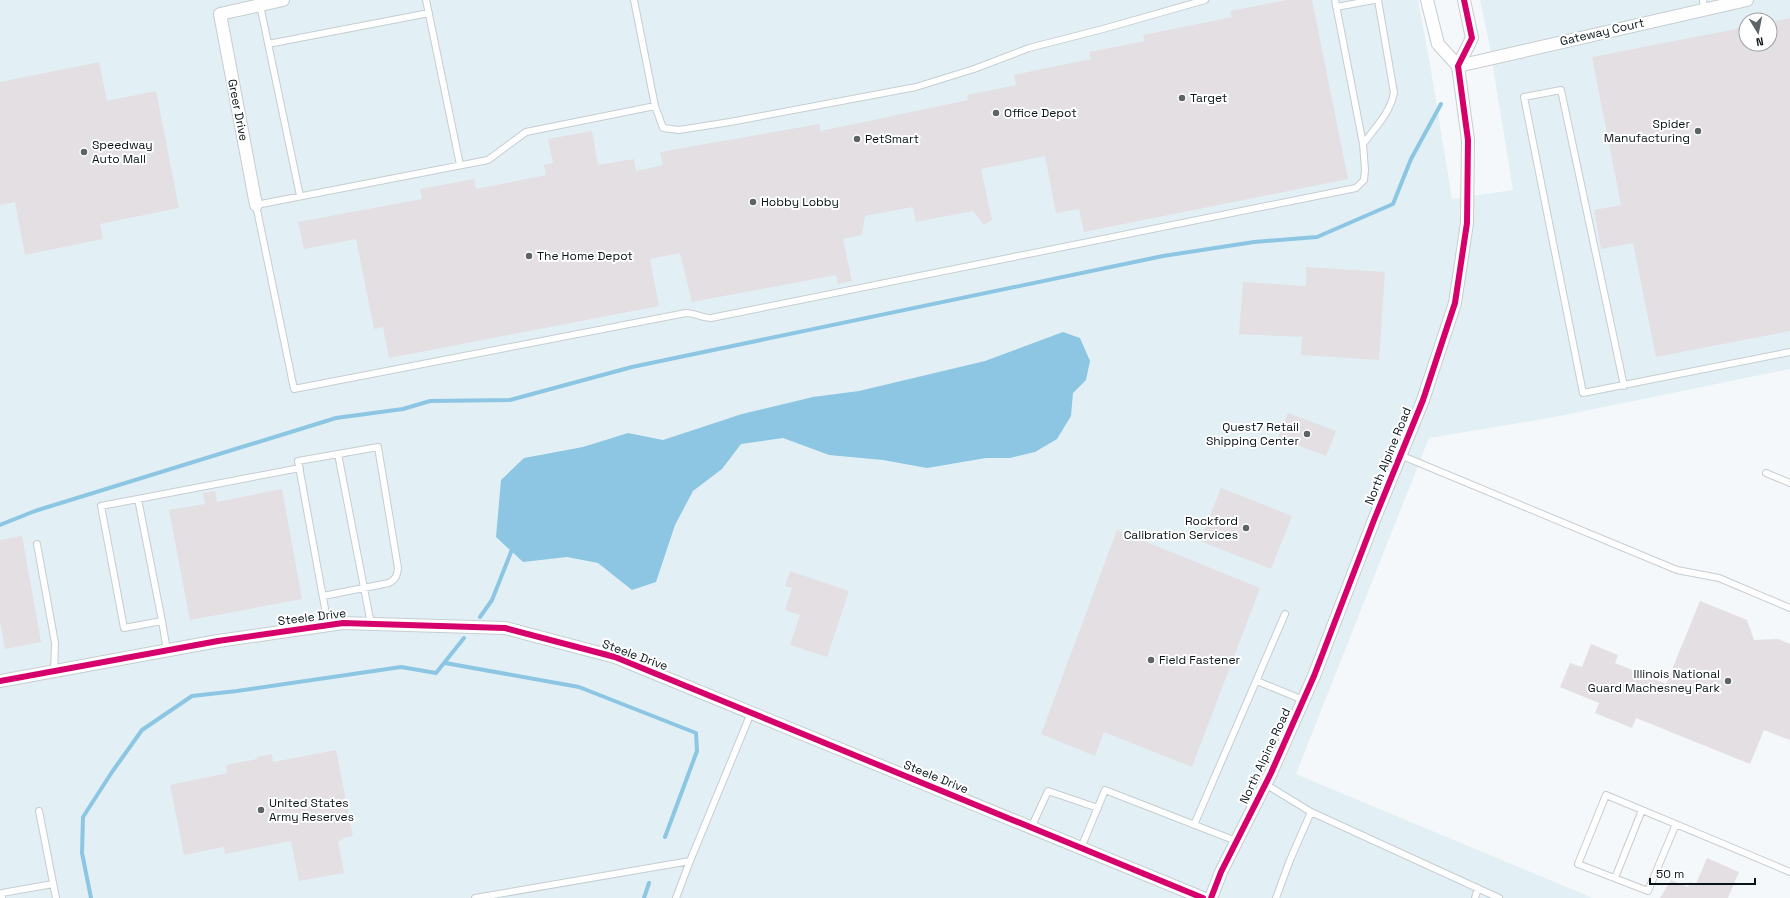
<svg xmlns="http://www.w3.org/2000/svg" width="1790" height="898" font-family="'Space Grotesk',sans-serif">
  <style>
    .built { fill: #e2f0f6; fill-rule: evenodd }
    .water { fill: #8cc6e3 }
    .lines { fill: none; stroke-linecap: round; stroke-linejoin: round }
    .stream { stroke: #8cc6e3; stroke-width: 4 }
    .building { fill: #e3dfe2 }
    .lane-casing { stroke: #c6cdd1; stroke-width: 8 }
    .street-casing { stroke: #c6cdd1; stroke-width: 14 }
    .lane { stroke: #fefefe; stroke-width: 6 }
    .street { stroke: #fefefe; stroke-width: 12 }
    .cycleway-casing { stroke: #fff; stroke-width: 8 }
    .cycleway { stroke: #d6006c; stroke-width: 6 }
    .poi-dot { fill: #5c6468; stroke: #fff; stroke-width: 1.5 }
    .labels { text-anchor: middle; stroke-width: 4; stroke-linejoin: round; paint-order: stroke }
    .street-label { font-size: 12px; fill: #091419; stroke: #fff }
    .poi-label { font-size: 12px; fill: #091419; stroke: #fff; text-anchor: start }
  </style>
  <rect width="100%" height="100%" fill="#f5f8fa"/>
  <!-- built -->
  <path class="built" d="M0,0H1418L1430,64L1452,199L1513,190L1489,43L1480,0H1790V369L1550,418L1429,438L1296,774L1593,898H0ZM1746,20H1770V44H1746Z"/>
  <!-- water -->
  <path class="water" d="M1063,332L1080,338L1090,361L1086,380L1073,393L1071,416L1057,439L1035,452L1010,458H986L927,468L883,460L829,455L783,438L741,444L722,469L693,491L675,525L656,582L632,590L598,563L567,557L523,562L496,537L501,480L524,458L583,447L628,433L663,440L742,414L813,397L859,391L985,361Z"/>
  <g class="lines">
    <!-- stream -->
    <path class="stream" d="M0,525L35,511L336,418L403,409L430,401L510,400L632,367L1163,256L1254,242L1317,237L1393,204L1411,159L1441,104
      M480,617L492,600L513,547
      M445,663L579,687L696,733L697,751L665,837
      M91,898L82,853L83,817L112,772L142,730L192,696L237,691L401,667L436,673L464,638
      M644,898L649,883"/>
  </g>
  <!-- building -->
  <path class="building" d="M1286,0H1312L1348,179L1084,232L1079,209L1056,213L1045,156L981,169L992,220L984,225L973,211L916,222L913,207L865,216L862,235L843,239L852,281L838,284L836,275L692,302L680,253L650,259L659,306L389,358L383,327L374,329L356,239L304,249L298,222L422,199L420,189L474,179L476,189L546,175L544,165L553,163L548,139L592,131L598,165L634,159L636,171L663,165L660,152L819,124L821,131L968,100L967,95L1016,85L1014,75L1091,59L1089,52L1145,41L1143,35L1232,17L1230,11Z
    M1790,18V331L1656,357L1633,243L1601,249L1594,210L1621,205L1592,57L1746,27V44H1770V22Z
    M99,62L107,101L156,91L179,208L100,224L103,239L25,255L15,202L0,205V82Z
    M1306,267L1385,272L1379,360L1301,355L1302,337L1239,334L1243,282L1306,286Z
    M1288,413L1336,431L1326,456L1278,438Z
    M1221,488L1292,516L1271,569L1200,541Z
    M282,489L302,599L190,620L169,510L205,504L203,493L215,491L217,502Z
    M1117,530L1260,588L1192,767L1104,732L1095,756L1041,734Z
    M22,536L41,642L5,649L0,620V540Z
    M790,571L849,591L827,657L790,645L800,615L785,610L792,588L785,586Z
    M1700,601L1747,620L1754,640L1778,639L1790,644V740L1764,730L1750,764L1636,718L1632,728L1595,713L1599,703L1560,687L1570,663L1582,667L1591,644L1618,655L1615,663L1666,684Z
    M336,750L353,836L342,838L343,840L338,841L344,873L299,881L291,841L225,854L224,847L184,855L170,785L227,773L226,765L257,759V757L272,754L273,762Z
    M1707,858L1739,872L1728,898H1660L1671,880L1688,887L1690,882L1696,884Z"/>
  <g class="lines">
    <defs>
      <path id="lane" d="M426,0L460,165
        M634,0L655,106L663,128L679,130L730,122L916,87L974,69L1029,48L1103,29L1205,0
        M1703,0L1704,8
        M260,5L300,196
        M1336,7L1374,0
        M268,44L429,13
        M655,106L526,132L488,160L256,205L294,389L686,313C695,313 702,318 711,318L1356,188L1364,180L1365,170L1363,144L1335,0
        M1363,144C1375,128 1390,113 1394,93L1378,0
        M1624,386L1561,90L1524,97L1583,393L1790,352
        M1400,455L1677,570L1719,578L1790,608
        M1766,473L1790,483
        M138,499L162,621L124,628L101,506L300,468
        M37,544L55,643L54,672
        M323,596L389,583C396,579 397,576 398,568L378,447L338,454
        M162,621L167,651
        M328,625L298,461L338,454L371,624
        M1257,681L1303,700
        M1265,784L1311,812
        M39,811L56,898
        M1676,824L1648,891L1578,864L1606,795C1668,821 1729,846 1790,872
        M1194,825L1285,614
        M1031,828L1048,791L1098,808
        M1081,848L1105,790L1236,841
        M1615,878L1642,810
        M2,898V893L53,884
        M475,898L690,861L751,713
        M676,898L690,861
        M1276,898L1290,860L1311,812L1499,898
        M1475,898L1478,888"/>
      <path id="street" d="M1427,0L1438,44L1458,66
        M1458,66L1747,0
        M256,205L220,14L283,0
        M0,681L218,641L343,623L505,628L615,657L1203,898
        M1211,898L1221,872L1271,773L1314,676L1374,520L1423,400L1455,303L1467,223L1468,140L1458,66L1472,38L1464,0"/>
    </defs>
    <!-- lane casing -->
    <use href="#lane" class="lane-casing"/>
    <!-- street casing -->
    <use href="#street" class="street-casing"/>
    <!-- lane -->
    <use href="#lane" class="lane"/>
    <!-- street -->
    <use href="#street" class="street"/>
    <defs>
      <path id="cycleway" d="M0,681L218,641L343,623L505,628L615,657L1203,898
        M1211,898L1221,872L1271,773L1314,676L1374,520L1423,400L1455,303L1467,223L1468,140L1458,66L1472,38L1464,0"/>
    </defs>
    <!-- cycleway casing -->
    <use href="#cycleway" class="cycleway-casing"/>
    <!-- cycleway -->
    <use href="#cycleway" class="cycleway"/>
  </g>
  <!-- markers -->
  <g class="poi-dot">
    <circle cx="1182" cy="98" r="4"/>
    <circle cx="996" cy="113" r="4"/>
    <circle cx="1698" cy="131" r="4"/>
    <circle cx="857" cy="139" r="4"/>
    <circle cx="84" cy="152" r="4"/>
    <circle cx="753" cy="202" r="4"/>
    <circle cx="529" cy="256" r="4"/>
    <circle cx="1307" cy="434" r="4"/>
    <circle cx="1246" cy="528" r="4"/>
    <circle cx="1151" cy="660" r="4"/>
    <circle cx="1728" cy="681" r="4"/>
    <circle cx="261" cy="810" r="4"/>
  </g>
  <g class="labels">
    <!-- street labels -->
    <g class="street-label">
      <text transform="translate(1602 32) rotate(-13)" y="4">Gateway Court</text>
      <text transform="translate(238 110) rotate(79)" y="4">Greer Drive</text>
      <text transform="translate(1388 456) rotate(-68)" y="4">North Alpine Road</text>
      <text transform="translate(312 617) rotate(-7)" y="4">Steele Drive</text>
      <text transform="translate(635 655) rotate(20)" y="4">Steele Drive</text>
      <text transform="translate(1265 756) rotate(-65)" y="4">North Alpine Road</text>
      <text transform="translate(936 777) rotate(22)" y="4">Steele Drive</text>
    </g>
    <!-- poi labels -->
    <g class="poi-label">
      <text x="1190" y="102">Target</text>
      <text x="1004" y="117">Office Depot</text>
      <text x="1690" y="128" text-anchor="end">Spider<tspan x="1690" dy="14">Manufacturing</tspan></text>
      <text x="865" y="143">PetSmart</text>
      <text x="92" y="149">Speedway<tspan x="92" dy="14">Auto Mall</tspan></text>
      <text x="761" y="206">Hobby Lobby</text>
      <text x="537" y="260">The Home Depot</text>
      <text x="1299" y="431" text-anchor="end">Quest7 Retail<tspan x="1299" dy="14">Shipping Center</tspan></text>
      <text x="1238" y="525" text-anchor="end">Rockford<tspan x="1238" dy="14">Calibration Services</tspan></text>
      <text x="1159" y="664">Field Fastener</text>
      <text x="1720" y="678" text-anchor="end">Illinois National<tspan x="1720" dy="14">Guard Machesney Park</tspan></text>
      <text x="269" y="807">United States<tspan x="269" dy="14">Army Reserves</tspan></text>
    </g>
  </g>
  <!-- north arrow -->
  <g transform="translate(1758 32) rotate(170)"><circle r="19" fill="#ffffff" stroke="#9da1a3"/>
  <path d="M0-3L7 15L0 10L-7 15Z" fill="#5c6468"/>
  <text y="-6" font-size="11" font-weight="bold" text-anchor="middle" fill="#091419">N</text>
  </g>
  <!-- scale -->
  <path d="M1650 878v6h105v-6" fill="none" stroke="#091419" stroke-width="2"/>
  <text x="1656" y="878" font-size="12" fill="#091419" stroke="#ffffff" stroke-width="3" paint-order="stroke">50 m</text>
</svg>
